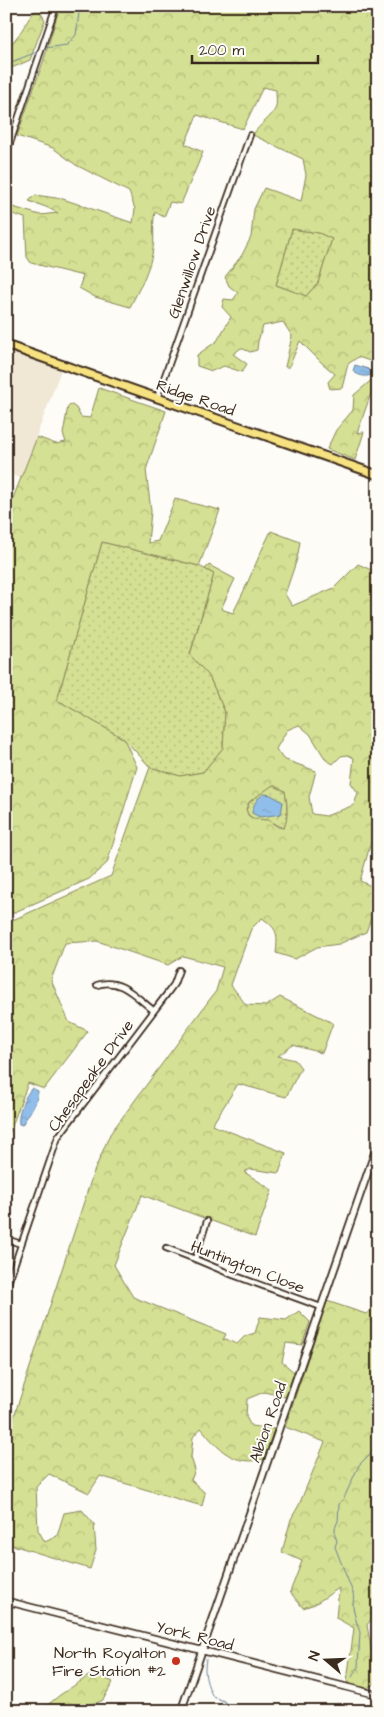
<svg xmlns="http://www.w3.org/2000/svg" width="384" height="1717" font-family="'Architects Daughter',sans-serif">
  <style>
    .built { fill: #f0e7d5 }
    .grass { fill: url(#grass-dots); stroke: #888558 }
    .forest { fill: url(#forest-crowns); stroke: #888558; fill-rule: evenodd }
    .water { fill: url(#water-ripples); stroke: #6e8398 }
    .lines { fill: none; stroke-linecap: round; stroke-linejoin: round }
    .stream { stroke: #6e8398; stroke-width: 1 }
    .minor-casing { stroke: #3b2a1e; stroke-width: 8 }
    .tertiary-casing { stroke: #3b2a1e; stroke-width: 9 }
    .primary-casing { stroke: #3b2a1e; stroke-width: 11 }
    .minor { stroke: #fdfcf7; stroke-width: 4.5 }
    .tertiary { stroke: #fdfcf7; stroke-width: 5.5 }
    .primary { stroke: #f7e281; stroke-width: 7 }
    .poi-dot { fill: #c8321e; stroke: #fdfcf7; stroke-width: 2 }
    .labels { text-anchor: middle; stroke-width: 4; stroke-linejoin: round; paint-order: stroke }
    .street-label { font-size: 16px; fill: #3b2a1e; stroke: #fdfcf7 }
    .poi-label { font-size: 16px; fill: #3b2a1e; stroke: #fdfcf7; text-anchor: end }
  </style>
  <defs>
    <pattern id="grass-dots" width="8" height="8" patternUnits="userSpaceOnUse" patternTransform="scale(1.25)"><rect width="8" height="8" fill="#d4e093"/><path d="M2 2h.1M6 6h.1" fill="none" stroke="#b7c07e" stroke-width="1.8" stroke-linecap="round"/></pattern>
    <pattern id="forest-crowns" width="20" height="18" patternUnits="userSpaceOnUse" patternTransform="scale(1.25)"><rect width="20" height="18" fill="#d4e093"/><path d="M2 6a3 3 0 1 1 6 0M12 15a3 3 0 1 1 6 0" fill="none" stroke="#b7c07e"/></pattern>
    <pattern id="water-ripples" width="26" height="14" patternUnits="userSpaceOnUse" patternTransform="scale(1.25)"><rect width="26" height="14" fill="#90beea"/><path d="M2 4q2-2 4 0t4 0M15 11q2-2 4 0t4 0" fill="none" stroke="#7da3c8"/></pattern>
  </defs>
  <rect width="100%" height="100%" fill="#fdfcf7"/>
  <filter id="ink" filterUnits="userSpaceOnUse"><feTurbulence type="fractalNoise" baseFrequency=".02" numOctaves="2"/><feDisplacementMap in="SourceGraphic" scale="10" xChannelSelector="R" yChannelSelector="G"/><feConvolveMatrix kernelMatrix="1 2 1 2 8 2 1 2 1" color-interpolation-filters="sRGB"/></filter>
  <g filter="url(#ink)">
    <!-- built -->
    <path class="built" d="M6,348L62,367L21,478L6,474Z"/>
    <!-- grass -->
    <path class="grass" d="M292,229L319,233L332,239L318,283L306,296L276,285Z
      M102,542L199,566L214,574L190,654L209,676L225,712L223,748L203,772L180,776L150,767L124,739L57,700Z
      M273,785L285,791C287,803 289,816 284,828C277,826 273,822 266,820C261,819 255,820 251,817C235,806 266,790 273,785Z"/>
    <!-- forest -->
    <path class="forest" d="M60,6H378V382L374,385L357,433L364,432L355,460L327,449L336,430L353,410L354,395L375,377V370L373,362L358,357L348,364L342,388L330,389L328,382L335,374L322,363L300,341L289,367H285L292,336L283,322L263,326L258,341L257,350L250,352L241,348L233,354L247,364L242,372L224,366L212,371L197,366V355L217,341L231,317L222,307L224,299L233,300L238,293L229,286L225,277L242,255L251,237L254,209L264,188L301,201L306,175L303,159L253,135C259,124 272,118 276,107C277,102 276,95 276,90L263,87L243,129L197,115L185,144L203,152L181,204L170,202L164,217L155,212C152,224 155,236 153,248C151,268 139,289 130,307L95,297L79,288L83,276L31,263L27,257L25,218L6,212V205L40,215L58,213L46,207L29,201L35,195L63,199L133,223L135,209L129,192L76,165L53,148L17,136L44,59ZM292,229L319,233L332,239L318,283L306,296L276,285Z
      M38,8L45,20L30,60L14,67H6V51L20,33L30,17Z
      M99,388L166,411L146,470L151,511L148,543L158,541L175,499L220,510L199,566L102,542L57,700L124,739L137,767L107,863L89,879L6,916V516L37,437L56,444L66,442L63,434L68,406L72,405L76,408L81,417L90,418Z
      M271,531L300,542L297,559L285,594L292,606L334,588L358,564L378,573V817L360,881L378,889V899L366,932L339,944L317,947L295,959L276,953C278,934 278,929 262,918L251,929L231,985L246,1005L266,1006L280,997L333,1023L322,1053L293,1045L278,1056L295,1060L301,1068L286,1097L238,1084L212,1125L286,1153L279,1173L250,1169L244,1172L272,1190L255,1237L142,1195L114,1265L133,1297L226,1334L223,1340L226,1339L237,1344L245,1336L255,1333L260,1317L286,1320L299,1311L310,1322L302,1345L286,1343L282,1362L294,1372L286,1397L264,1392L247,1399L246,1417L251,1426L274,1429L264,1459C234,1467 218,1449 201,1428L193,1437L191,1457L195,1470L191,1480L205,1493L202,1506L100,1476L89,1493L49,1474L36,1487L38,1530L45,1542L57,1536L64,1513L82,1510L94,1524L96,1550L90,1569L6,1543V1441L93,1174L110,1134L216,991L223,967L183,956L168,965L97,941L65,943L51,980L69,1022L88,1031L44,1089L28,1083L9,1134L6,1133V923L111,876L150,767L180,776L203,772L223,748L225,712L209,676L190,655L214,574L205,569L209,565L235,579L221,609L233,613C247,587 257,558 271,531ZM299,725L310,734L326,760L333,764L341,756L348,755L354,758L351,783L358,793L354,805L326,816L312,814L309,797L316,771L283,759L276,749L287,730ZM273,785L285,791C287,803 289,816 284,828L278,827L268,820L253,819L248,815L246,809L249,802Z
      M327,1301L366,1314L378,1304V1610L367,1625L376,1674L374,1684L367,1688L349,1684L347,1681L354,1628L336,1618L339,1588L315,1604L303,1608L290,1592L302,1561L282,1552L291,1519L299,1505L325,1442L285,1427Z
      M93,1673L113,1682L103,1700L80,1711H40L60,1695Z"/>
    <!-- water -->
    <path class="water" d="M355,365L368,369L373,374C367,378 358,376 353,371Z
      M264,794L271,795L283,802L281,814L260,817L252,813C253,805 257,798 264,794Z
      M32,1088L38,1091C38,1102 28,1115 22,1125L19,1124C17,1114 25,1095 32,1088Z"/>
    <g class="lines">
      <!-- stream -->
      <path class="stream" d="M45,48L67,45L76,35L80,6
        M6,64L37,52
        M378,1413L375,1422L378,1431
        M206,1659C203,1673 207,1685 213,1697L224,1701L231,1711
        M352,1677L358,1667L360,1632C358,1628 353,1610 353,1606C353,1601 354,1598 353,1593L335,1547L337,1541L335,1535V1528L338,1521L339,1504L344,1498L359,1465L371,1453L378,1431"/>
      <defs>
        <path id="minor" d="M6,155L56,6
          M157,398L250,135
          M97,985C120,977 136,997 153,1010
          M6,1239L21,1244
          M166,1248L195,1259L233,1275L321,1307
          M195,1259L207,1221
          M6,1289L58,1137L166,995L174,984L179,970"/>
        <path id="tertiary" d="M6,1601L378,1695
          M181,1711L378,1143"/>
        <path id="primary" d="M6,345L378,475"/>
      </defs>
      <!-- minor casing -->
      <use href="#minor" class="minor-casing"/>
      <!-- tertiary casing -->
      <use href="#tertiary" class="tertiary-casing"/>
      <!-- primary casing -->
      <use href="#primary" class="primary-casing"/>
      <!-- minor -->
      <use href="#minor" class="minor"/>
      <!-- tertiary -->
      <use href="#tertiary" class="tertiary"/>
      <!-- primary -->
      <use href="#primary" class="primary"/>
    </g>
  </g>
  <!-- markers -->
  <circle class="poi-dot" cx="176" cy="1661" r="5"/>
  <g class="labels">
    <!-- street labels -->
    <g class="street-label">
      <text transform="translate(191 262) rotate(-71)" y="6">Glenwillow Drive</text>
      <text transform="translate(196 397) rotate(19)" y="6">Ridge Road</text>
      <text transform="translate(90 1075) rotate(-54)" y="6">Chesapeake Drive</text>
      <text transform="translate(248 1266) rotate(21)" y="6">Huntington Close</text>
      <text transform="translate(267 1422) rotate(-71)" y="6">Albion Road</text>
      <text transform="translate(195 1635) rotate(14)" y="6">York Road</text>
    </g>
    <!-- poi labels -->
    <g class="poi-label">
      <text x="166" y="1658">North Royalton<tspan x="166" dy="18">Fire Station #2</tspan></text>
    </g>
  </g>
  <!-- margin -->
  <rect width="384" height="1717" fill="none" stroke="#fdfcf7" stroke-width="25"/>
  <rect x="12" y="12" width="359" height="1692" fill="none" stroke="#3b2a1e" stroke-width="2" filter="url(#ink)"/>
  <!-- north arrow -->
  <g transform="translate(326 1660) rotate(289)" stroke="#fdfcf7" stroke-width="4" paint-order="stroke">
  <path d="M0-4L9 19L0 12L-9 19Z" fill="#3b2a1e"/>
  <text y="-8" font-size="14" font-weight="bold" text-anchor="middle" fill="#3b2a1e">N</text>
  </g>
  <!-- scale -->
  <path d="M192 55v8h126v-8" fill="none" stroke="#3b2a1e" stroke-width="2.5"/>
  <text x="199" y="55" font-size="15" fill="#3b2a1e" stroke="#fdfcf7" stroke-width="4" paint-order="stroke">200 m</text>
</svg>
